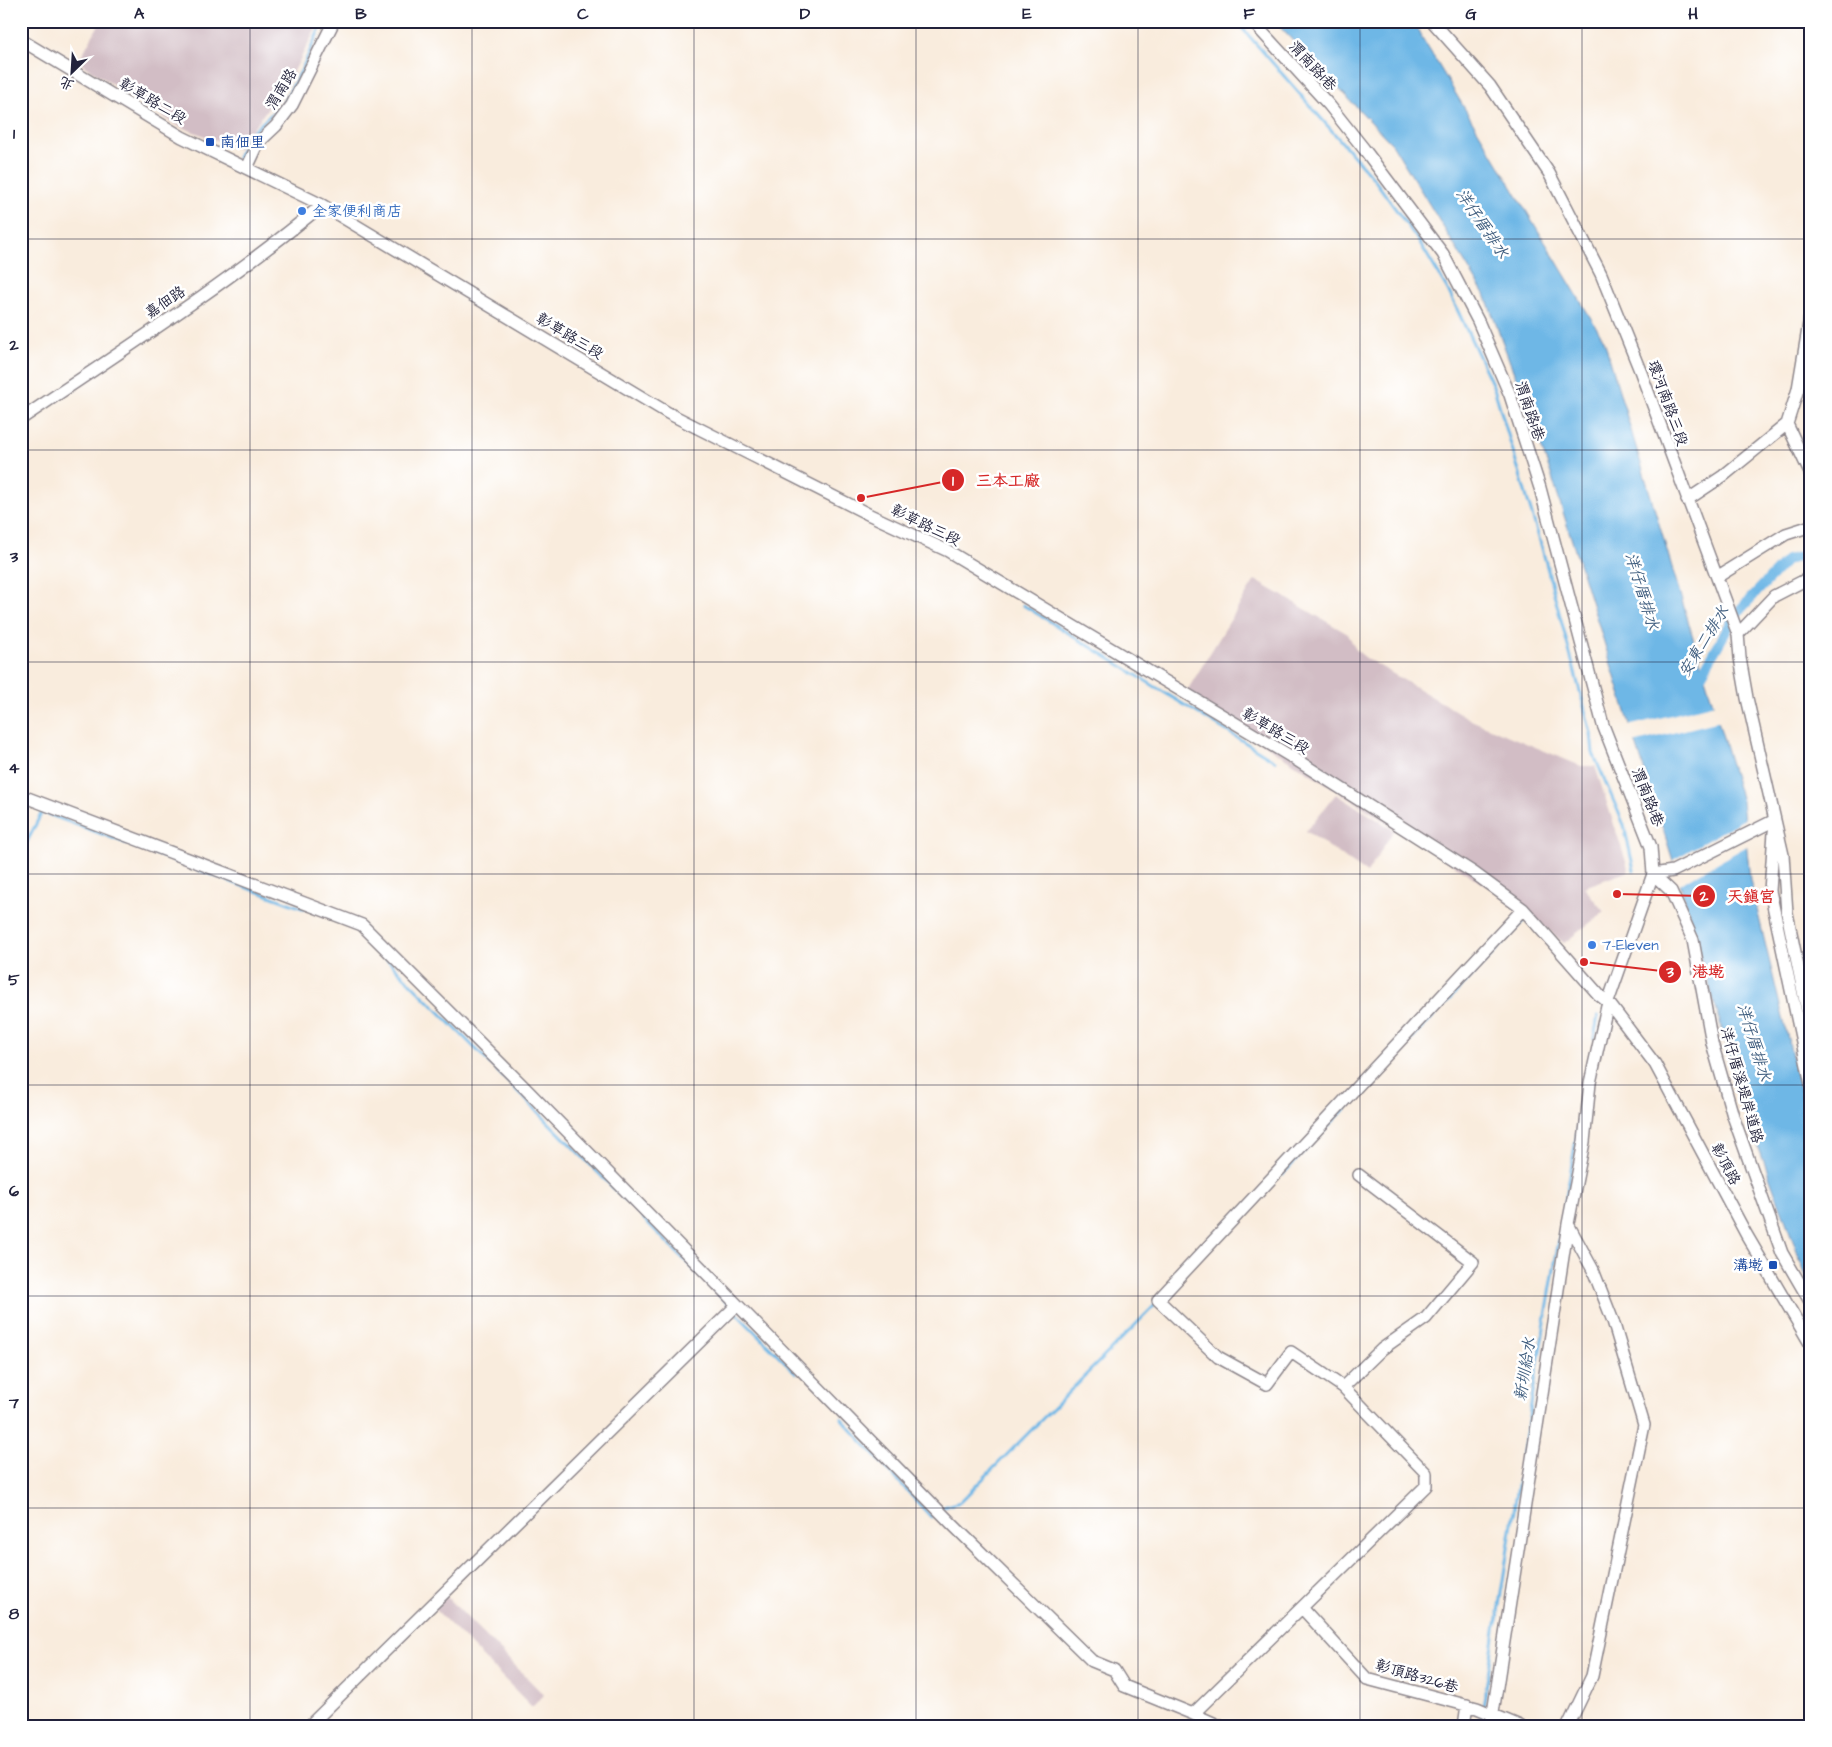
<svg xmlns="http://www.w3.org/2000/svg" width="1832" height="1747" font-family="'Architects Daughter','LXGW WenKai TC',sans-serif">
  <style>
    .industrial { fill: #d2bdc5 }
    .water { fill: #6eb7e6; stroke: #486c90 }
    .pier { fill: #f9ecdd }
    .lines { fill: none; stroke-linecap: round; stroke-linejoin: round }
    .stream { stroke: #6eb7e6; stroke-width: 3 }
    .canal { stroke: #6eb7e6; stroke-width: 10 }
    .minor-casing { stroke: #8e878c; stroke-width: 14 }
    .minor { stroke: #fff; stroke-width: 11 }
    .grid { fill: none; stroke: #22223b; stroke-width: 1; stroke-opacity: 0.55 }
    .transit-dot { fill: #1a4fb4; stroke: #fff; stroke-width: 2 }
    .shop-dot { fill: #3f7fe0; stroke: #fff; stroke-width: 2 }
    .labels { text-anchor: middle; stroke-width: 5; stroke-linejoin: round; paint-order: stroke }
    .street-label { font-size: 15px; fill: #22223b; stroke: #fff }
    .transit-label { font-size: 15px; fill: #164399; stroke: #fff; text-anchor: start }
    .shop-label { font-size: 15px; fill: #366cbe; stroke: #fff; text-anchor: start }
    .water-label { font-size: 16px; font-style: italic; fill: #405e7f; stroke: #fff }
    .leader { fill: none; stroke: #d62828; stroke-width: 2 }
    .callout-dot { fill: #d62828; stroke: #fff; stroke-width: 2 }
    .mark-label { font-size: 15px; text-anchor: middle; font-weight: bold; fill: #fff }
    .callout-label { font-size: 16px; text-anchor: middle; font-weight: bold; fill: #d62828; stroke: #fff; stroke-width: 5; stroke-linejoin: round; paint-order: stroke }
    .neatline { fill: none; stroke: #22223b; stroke-width: 2 }
    .grid-label { font-size: 16px; text-anchor: middle; font-weight: bold; fill: #22223b }
  </style>
  <rect width="100%" height="100%" fill="#fff"/>
  <filter id="ink" filterUnits="userSpaceOnUse"><feTurbulence type="fractalNoise" baseFrequency=".02" numOctaves="2"/><feDisplacementMap in="SourceGraphic" scale="10" xChannelSelector="R" yChannelSelector="G"/><feConvolveMatrix kernelMatrix="1 2 1 2 8 2 1 2 1" color-interpolation-filters="sRGB"/></filter>
  <filter id="wash" filterUnits="userSpaceOnUse"><feTurbulence type="fractalNoise" baseFrequency=".0096" numOctaves="4" result="noise"/><feDisplacementMap in="SourceGraphic" scale="20" xChannelSelector="R" yChannelSelector="G"/><feGaussianBlur stdDeviation="1.12" result="paint"/><feColorMatrix in="noise" values="0 0 0 0 0 0 0 0 0 0 0 0 0 0 0 0 0 1.4 0 .05"/><feComposite in="paint" operator="in"/></filter>
  <g filter="url(#wash)">
    <rect width="100%" height="100%" fill="#f9ecdd"/>
    <!-- industrial -->
    <path class="industrial" d="M101,21H320L292,75L238,149L176,125L78,62Z
      M1255,580L1348,634L1356,650L1366,658L1473,721L1581,766H1595L1629,871L1584,887L1604,912L1564,943L1523,909L1185,694Z
      M1336,794L1394,830L1367,873L1306,831Z
      M443,1593L544,1695L532,1707L431,1605Z"/>
    <!-- water -->
    <path class="water" d="M1274,21H1412L1604,340L1742,801L1750,880L1811,1135V1290L1746,1113L1681,886L1550,471L1486,297L1393,145Z"/>
    <!-- pier -->
    <path class="pier" d="M1715,704L1720,721L1633,743L1628,726Z
      M1746,818L1749,845L1678,885L1673,860Z"/>
    <g class="lines">
      <!-- stream -->
      <path class="stream" d="M1236,21L1374,179L1420,243L1448,290L1494,388L1542,548L1591,733L1593,753L1624,825L1634,870
        M238,158L246,138L283,103L301,71L323,21
        M1023,605L1275,761
        M21,854L42,812L305,909
        M346,924L362,934L731,1307
        M1594,1038L1598,1016
        M1283,1174L1524,921
        M735,1312L796,1373
        M841,1418L931,1517L944,1507L960,1502L1157,1303
        M1480,1726L1527,1428L1583,1098"/>
      <!-- canal -->
      <path class="canal" d="M1696,684L1736,614L1787,560L1811,554"/>
    </g>
  </g>
  <g filter="url(#ink)">
    <g class="lines">
      <defs>
        <path id="minor" d="M1252,21L1329,105L1364,149L1443,254L1478,321L1510,395L1540,488L1603,725L1651,847L1653,874L1608,1002L1590,1083L1584,1142L1568,1224L1491,1726
          M1432,21L1490,86L1549,173L1601,274L1641,373L1738,634L1740,658L1747,698L1783,855L1787,913L1811,1030
          M21,40L182,137L322,205L668,413L870,515L948,551L1295,759L1474,873L1523,909L1599,995L1608,1002L1655,1064L1746,1234L1811,1345
          M247,168L259,142L276,126L292,105L334,21
          M21,419C123,350 228,283 322,205
          M1787,424L1811,475
          M1687,500L1723,476L1787,424L1798,389L1811,311
          M1717,577L1786,534L1811,526
          M1738,634L1774,596L1811,577
          M25,797L362,925L523,1086L952,1524L1092,1661L1114,1670L1124,1686L1193,1714L1426,1486V1473L1343,1387L1291,1352L1267,1384L1218,1357L1158,1300L1523,909
          M1774,832L1770,891L1811,1084
          M1653,874L1671,891L1693,940L1712,1043L1733,1116L1782,1253L1811,1303
          M1653,874L1673,871L1775,820
          M1568,1224L1593,1270L1613,1321L1644,1425L1592,1676L1568,1726
          M1343,1387L1382,1349L1426,1318L1473,1262L1359,1175
          M1303,1609L1367,1679L1477,1708L1520,1726
          M1193,1714L1220,1726
          M309,1726L737,1305
          M1464,1726L1467,1705"/>
      </defs>
      <!-- minor casing -->
      <use href="#minor" class="minor-casing"/>
      <!-- minor -->
      <use href="#minor" class="minor"/>
    </g>
  </g>
  <!-- grid -->
  <path class="grid" d="M250,21V1726M472,21V1726M694,21V1726M916,21V1726M1138,21V1726M1360,21V1726M1582,21V1726M21,239H1811M21,450H1811M21,662H1811M21,874H1811M21,1085H1811M21,1296H1811M21,1508H1811"/>
  <!-- markers -->
  <g class="transit-dot">
    <rect x="205" y="137" width="10" height="10" rx="2.5"/>
    <rect x="1768" y="1260" width="10" height="10" rx="2.5"/>
  </g>
  <g class="shop-dot">
    <circle cx="302" cy="211" r="5"/>
    <circle cx="1592" cy="945" r="5"/>
  </g>
  <g class="labels">
    <!-- street labels -->
    <g class="street-label">
      <text transform="translate(1313 66) rotate(47)" y="5">渭南路1巷</text>
      <text transform="translate(281 89) rotate(-59)" y="5">渭南路</text>
      <text transform="translate(153 101) rotate(31)" y="5">彰草路二段</text>
      <text transform="translate(165 302) rotate(-34)" y="5">嘉佃路</text>
      <text transform="translate(570 336) rotate(31)" y="5">彰草路三段</text>
      <text transform="translate(1668 403) rotate(70)" y="5">環河南路三段</text>
      <text transform="translate(1530 411) rotate(71)" y="5">渭南路1巷</text>
      <text transform="translate(926 525) rotate(26)" y="5">彰草路三段</text>
      <text transform="translate(1276 731) rotate(31)" y="5">彰草路三段</text>
      <text transform="translate(1648 797) rotate(68)" y="5">渭南路1巷</text>
      <text transform="translate(1742 1085) rotate(74)" y="5">洋仔厝溪堤岸道路</text>
      <text transform="translate(1726 1164) rotate(62)" y="5">彰頂路</text>
      <text transform="translate(1417 1676) rotate(16)" y="5">彰頂路326巷</text>
    </g>
    <!-- transit labels -->
    <g class="transit-label">
      <text x="220" y="147">南佃里</text>
      <text x="1763" y="1270" text-anchor="end">溝墘</text>
    </g>
    <!-- shop labels -->
    <g class="shop-label">
      <text x="312" y="216">全家便利商店</text>
      <text x="1602" y="950">7-Eleven</text>
    </g>
    <!-- water labels -->
    <g class="water-label">
      <text transform="translate(1483 223) rotate(56)" y="6">洋仔厝排水</text>
      <text transform="translate(1643 591) rotate(73)" y="6">洋仔厝排水</text>
      <text transform="translate(1703 641) rotate(-58)" y="6">安東二排水</text>
      <text transform="translate(1755 1042) rotate(73)" y="6">洋仔厝排水</text>
      <text transform="translate(1524 1369) rotate(-81)" y="6">新圳給水</text>
    </g>
  </g>
  <!-- callouts -->
  <path class="leader" d="M861 498L953 480M1617 894L1704 896M1584 962L1670 972"/>
  <g class="callout-dot">
    <circle cx="861" cy="498" r="5"/>
    <circle cx="1617" cy="894" r="5"/>
    <circle cx="1584" cy="962" r="5"/>
    <circle cx="953" cy="480" r="12"/>
    <circle cx="1704" cy="896" r="12"/>
    <circle cx="1670" cy="972" r="12"/>
  </g>
  <g class="mark-label">
    <text x="953" y="486">1</text>
    <text x="1704" y="901">2</text>
    <text x="1670" y="977">3</text>
  </g>
  <g class="callout-label">
    <text x="1008" y="486">三本工廠</text>
    <text x="1751" y="902">天鎮宮</text>
    <text x="1708" y="977">港墘</text>
  </g>
  <!-- margin -->
  <rect width="1832" height="1747" fill="none" stroke="#fff" stroke-width="55"/>
  <!-- north arrow -->
  <g transform="translate(72 72) rotate(205)" stroke="#ffffff" stroke-width="4" paint-order="stroke">
  <path d="M0-4L9 19L0 12L-9 19Z" fill="#22223b"/>
  <text y="-8" font-size="14" font-weight="bold" text-anchor="middle" fill="#22223b">北</text>
  </g>
  <rect x="28" y="28" width="1776" height="1692" class="neatline"/>
  <g class="grid-label">
    <text x="139" y="19">A</text>
    <text x="361" y="19">B</text>
    <text x="583" y="19">C</text>
    <text x="805" y="19">D</text>
    <text x="1027" y="19">E</text>
    <text x="1249" y="19">F</text>
    <text x="1471" y="19">G</text>
    <text x="1693" y="19">H</text>
    <text x="14" y="139">1</text>
    <text x="14" y="350">2</text>
    <text x="14" y="562">3</text>
    <text x="14" y="773">4</text>
    <text x="14" y="985">5</text>
    <text x="14" y="1196">6</text>
    <text x="14" y="1408">7</text>
    <text x="14" y="1619">8</text>
  </g>
</svg>
